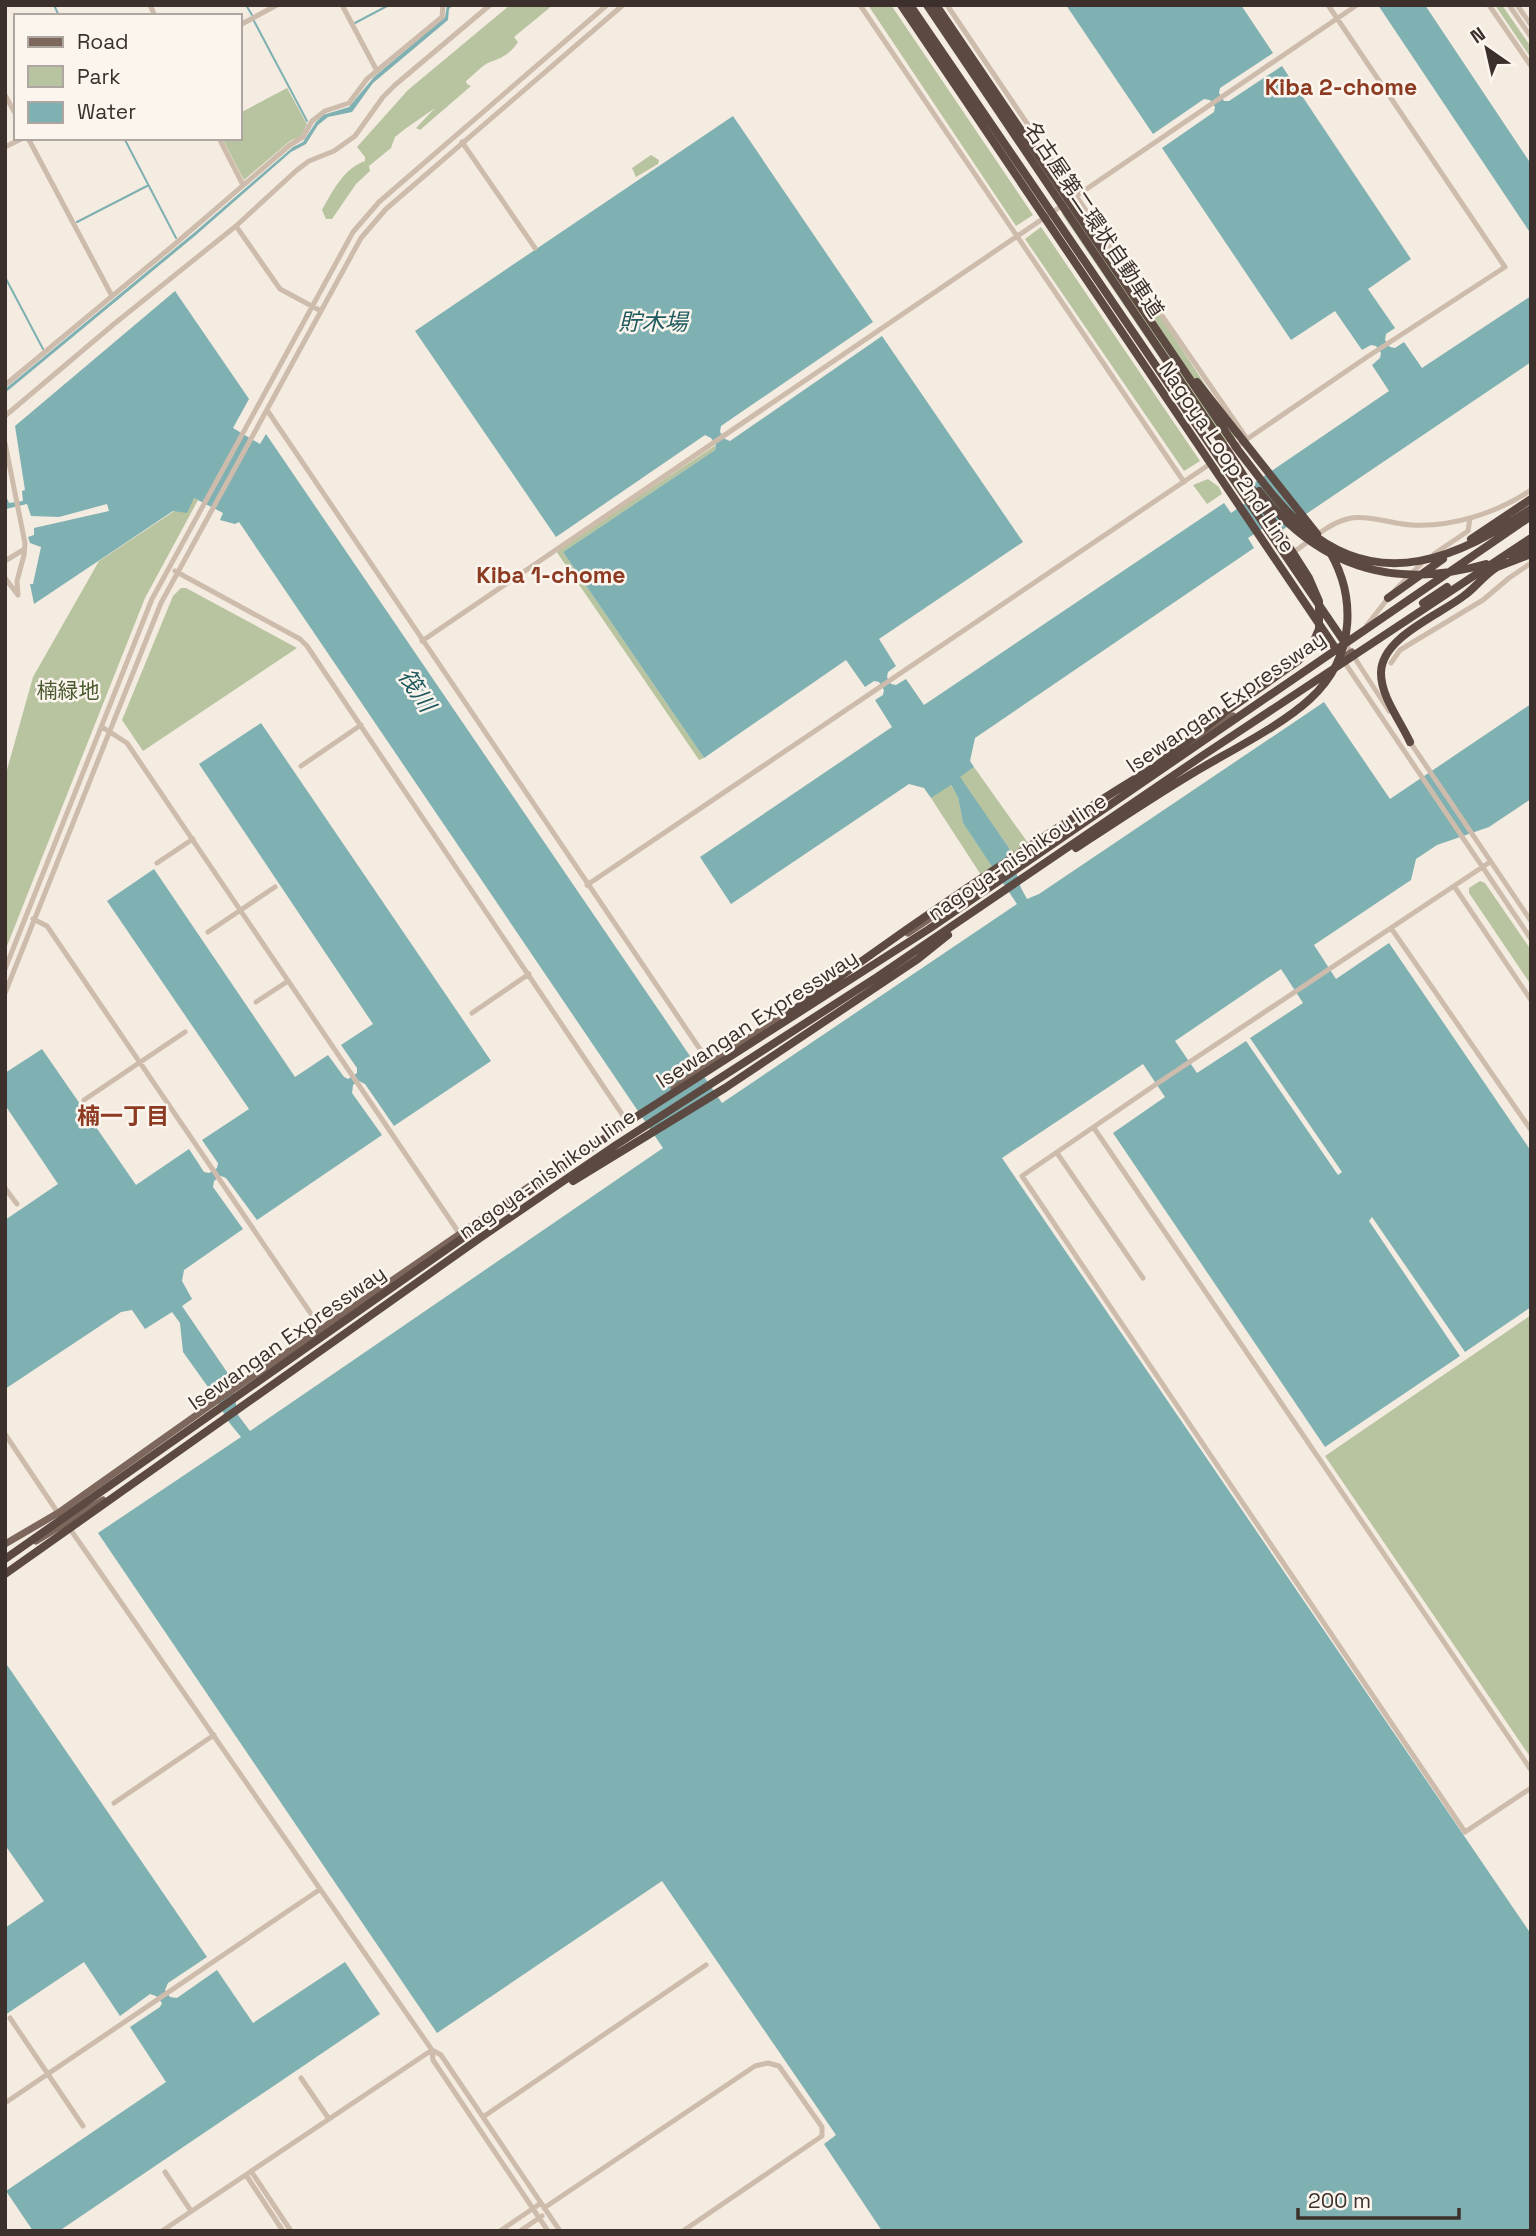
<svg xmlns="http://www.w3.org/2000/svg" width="1536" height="2236" font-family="'Space Grotesk','Noto Sans JP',sans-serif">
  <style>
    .green { fill: #b8c4a0 }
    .water { fill: #7fb0b2; fill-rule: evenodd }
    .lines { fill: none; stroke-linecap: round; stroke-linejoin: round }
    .stream { stroke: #7fb0b2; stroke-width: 2 }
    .minor { stroke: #cdbbac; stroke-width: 5 }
    .major { stroke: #7d675c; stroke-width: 7 }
    .highway { stroke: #5c4a42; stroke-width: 8 }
    .labels { text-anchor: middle; stroke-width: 5; stroke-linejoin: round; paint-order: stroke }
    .street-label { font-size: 21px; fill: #3b302b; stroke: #fbf5ee }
    .park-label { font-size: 21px; fill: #4a5a2e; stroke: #fbf5ee }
    .neighbourhood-label { font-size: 23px; font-weight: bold; fill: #8c3b22; stroke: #fbf5ee }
    .water-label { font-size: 23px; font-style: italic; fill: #1f5a5e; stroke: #fbf5ee }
  </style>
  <rect width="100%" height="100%" fill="#f4ebe1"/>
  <!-- green -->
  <path class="green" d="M510,5H553L514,37L518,42C510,54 502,58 490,62C482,65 473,76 466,81L467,84L471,86L420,130L416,128L435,108L405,129L395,137L391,148L369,166L370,171L356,184L332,219H326L322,210C332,192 344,168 365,161V157L357,147L408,90Z
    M868,5H891L1033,215L1016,226Z
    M1495,5H1502L1531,47V58Z
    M287,88L307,124L301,136L290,141L244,180L222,138H240V113Z
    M651,155L659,160L658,164L636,177L632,168Z
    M1075,206L1080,207L1127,277L1157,311L1236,432V437L1220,447L1062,214Z
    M1041,227L1200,461L1184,471L1025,239Z
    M716,445L715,450L563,552L704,758L699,760L556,551Z
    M1208,479L1219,487L1222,494L1207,504L1193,485Z
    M194,498L198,500L145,598L5,951V777L33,677L99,561Z
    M181,588H186L297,648L143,751L122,720L173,596Z
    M974,767L1028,843L1011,855L1009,848L959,777Z
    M950,784L958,796L963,823L993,867L981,875L931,798Z
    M1480,881L1485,883L1531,950V985L1469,893V888Z
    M1531,1315V1758L1325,1456Z"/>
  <!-- water -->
  <path class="water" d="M447,5H453L449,9L448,20L373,83L352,112L328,117L318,125L306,144L291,152L196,235L5,393V389L195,232L293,147L303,142L316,122L323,115L349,107L374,77L445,17Z
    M1066,5H1241L1273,53L1220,88L1219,93L1224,101H1229L1282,66L1411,259L1368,289L1395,328L1386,334L1385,340L1390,347L1395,348L1404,342L1422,368L1531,296V362L1278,533L1271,523L1248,538L1254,548L975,738L970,761L974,767L960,777L1009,848L1021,888L1027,899L1039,894L1324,702L1390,799L1531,704V799L1489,827L1437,845L1416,859L1411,880L1314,945L1336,979L1389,943L1531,1151V1307L1465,1352L1372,1217L1369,1221L1460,1356L1325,1447L1113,1133L1165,1097L1143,1064L1002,1158L1531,1934V2231H882L824,2144L836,2135L662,1881L437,2033L98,1533L241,1437L228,1421L213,1394L183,1352L180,1323L172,1312L145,1329L132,1310L121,1312L5,1389V1220L58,1184L5,1105V1073L42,1049L136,1185L189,1149L204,1172L209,1173L217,1168L218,1163L202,1140L249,1109L107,901L154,869L295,1077L328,1055L344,1077L348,1079L357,1073V1068L341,1045L373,1024L199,764L261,723L491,1061L394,1126L365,1084L359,1081L353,1085L352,1093L382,1135L257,1220L226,1178L221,1176L214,1181L213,1187L243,1229L184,1270L182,1281L192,1299L182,1306L231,1378L238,1415L250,1431L663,1148L239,522L235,524L220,520L223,513L194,498L187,513L173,511L34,604L30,584H33L41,547L30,543L28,537L34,535V528L109,511L107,504L59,517L31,516L27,504L6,509L5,514V494L9,503L23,501L22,491L25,490L15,426L175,291L249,399L233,428L260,444L266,434L722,1103L1017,904L963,823L958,797L951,785L931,798L924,788L909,784L731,904L700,857L892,727L875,700L883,695L884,690L879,682L874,681L865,687L846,660L704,758L563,552L715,450L716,445L711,438L705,435L556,537L415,331L733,116L873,322L721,426L720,432L725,439L730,441L882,336L1023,542L879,639L896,666L888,672L887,677L891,684L896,685L906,679L924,705L1224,503L1231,513L1254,497L1248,487L1389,391L1372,365L1380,358L1381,353L1376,346L1371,345L1362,350L1335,311L1291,340L1162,148L1214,112L1215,107L1210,100L1204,99L1153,134ZM1281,969L1303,1003L1250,1038L1342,1172L1338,1175L1246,1041L1197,1073L1175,1041Z
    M1378,5H1425L1531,164V234Z
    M5,1662L207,1957L168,1983L165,1990L170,1997L177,1998L217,1970L253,2023L345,1962L380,2014L59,2231H33L6,2191L166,2082L130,2027L160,2007L162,2003L156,1996L150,1994L120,2016L84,1962L5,2015V1928L44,1901L5,1845Z"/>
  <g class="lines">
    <!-- stream -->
    <path class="stream" d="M54,5L59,16
      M246,5L252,15
      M254,21L307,121
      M355,23L389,5
      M124,138L176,238
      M77,222L147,186
      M5,277L43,349"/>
    <!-- minor -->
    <path class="minor" d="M150,5L155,16
      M342,5L377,71
      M860,5L1184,482
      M947,5L1129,274L1156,307L1245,436
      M1489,5L1531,66
      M1509,5L1531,37
      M1517,5L1531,25
      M240,25L277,5
      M5,95L16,115
      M28,138L112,296
      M219,138L243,185
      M462,142L535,248
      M5,147L23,138
      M236,226L280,289L321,311
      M5,385L175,244L290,145L303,137L312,121L325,111L349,103L367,79L442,17L443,5
      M267,410L710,1064
      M5,416L114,324L236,226L297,170L309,161L334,151L355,136L383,97L395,85L490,5
      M5,443L25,543L24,555L17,581L18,595
      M1218,459L1367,357L1505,267L1328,5
      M1291,554C1308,543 1327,524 1347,519C1367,514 1392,524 1412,525C1453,527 1497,513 1531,490
      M1434,554L1468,531L1470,518
      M5,561L23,550
      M175,571L300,639L307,646L626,1120
      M5,578L18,595
      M1395,590L1423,562
      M1367,625L1389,597
      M422,641L1357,5
      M1345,643L1389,711
      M1343,660L1531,939
      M1391,663L1400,650L1483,600L1509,578L1531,563
      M102,727L127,743L459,1233
      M1408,739L1531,921
      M301,766L361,725
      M1490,862L1155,1085L1022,1176L1465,1832L1531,1788
      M157,863L193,839
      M587,885L1210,464
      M1454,886L1531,1000
      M33,919L47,926L322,1330
      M1391,928L1531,1130
      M208,932L275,887
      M5,969L152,599L353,232L379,202L607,5
      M5,993L161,603L361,238L386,209L623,5
      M256,1002L288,981
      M472,1013L529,974
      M84,1100L185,1032
      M1094,1128L1531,1770
      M1057,1153L1143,1278
      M5,1188L17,1204
      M5,1434L60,1516
      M68,1526L432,2050L441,2055L560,2231
      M114,1803L214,1735
      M10,2018L83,2126
      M432,2050L433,2060L548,2231
      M301,2078L329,2119
      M5,2103L319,1890
      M483,2117L706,1965
      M251,2171L291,2231
      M165,2172L191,2211
      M246,2175L283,2231
      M544,2208L755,2066L768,2063L779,2066L822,2127V2136L683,2231
      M162,2231L432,2050
      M500,2231L541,2203
      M520,2231L542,2216"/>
    <!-- major -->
    <path class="major" d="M1338,661L1352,652
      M1187,746L1233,716
      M908,933L1067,827
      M674,1088L793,1009
      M36,1541L103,1500
      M5,1544L58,1513L212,1404L575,1155"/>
    <!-- highway -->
    <path class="highway" d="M901,5L1336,649
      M910,5L1345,643
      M927,5L1231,456L1309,578L1319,601V629L1311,647L1298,661L1224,713L1156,766
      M936,5L1238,450C1259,477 1279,506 1305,528C1381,593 1459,557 1531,509
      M1197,382L1317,534
      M1259,491C1318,567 1393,591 1486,564
      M1471,539L1531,499
      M1511,555L1531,547
      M1492,569L1531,554
      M1388,598L1443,559
      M1423,603L1447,587
      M1410,742C1400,720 1381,697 1381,673C1381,637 1440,615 1465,595C1476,587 1484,575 1497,567
      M1076,848C1114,823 1153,797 1193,773C1228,752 1281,726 1310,699C1356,657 1358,594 1325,544
      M790,1013C907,927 1027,845 1151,769
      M573,1181L725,1088L918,959L948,935
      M5,1559L628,1122L929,929L1531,516
      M5,1574L480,1238L616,1145L877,977L1202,756L1531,538"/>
  </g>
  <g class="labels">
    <!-- street labels -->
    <g class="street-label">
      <text transform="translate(1094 220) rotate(56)" y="7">名古屋第二環状自動車道</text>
      <text transform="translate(1227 457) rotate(56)" y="7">Nagoya Loop 2nd Line</text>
      <text transform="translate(1226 702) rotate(-34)" y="7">Isewangan Expressway</text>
      <text transform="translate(1017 857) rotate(-34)" y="7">nagoya-nishikou line</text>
      <text transform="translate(757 1019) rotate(-33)" y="7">Isewangan Expressway</text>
      <text transform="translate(547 1174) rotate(-35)" y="7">nagoya-nishikou line</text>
      <text transform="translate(287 1338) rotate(-35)" y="7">Isewangan Expressway</text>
    </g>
    <!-- park labels -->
    <g class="park-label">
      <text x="68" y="698">楠緑地</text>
    </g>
    <!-- neighbourhood labels -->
    <g class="neighbourhood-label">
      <text x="1341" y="95">Kiba 2-chome</text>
      <text x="551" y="583">Kiba 1-chome</text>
      <text x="123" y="1124">楠一丁目</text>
    </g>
    <!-- water labels -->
    <g class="water-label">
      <text x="653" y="330">貯木場</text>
      <text transform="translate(417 690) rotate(56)" y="8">筏川</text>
    </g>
  </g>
  <!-- border -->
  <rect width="1536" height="2236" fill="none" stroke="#3b302b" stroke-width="14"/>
  <!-- legend -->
  <rect x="14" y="14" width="228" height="126" fill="#fbf5ee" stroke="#aea6a0" stroke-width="2"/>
  <rect x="28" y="37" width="35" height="10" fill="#7d675c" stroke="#aea6a0" stroke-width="2"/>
  <text x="77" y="49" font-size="21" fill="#3b302b">Road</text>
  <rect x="28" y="66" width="35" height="21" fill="#b8c4a0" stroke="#aea6a0" stroke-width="2"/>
  <text x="77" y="84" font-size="21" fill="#3b302b">Park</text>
  <rect x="28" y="102" width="35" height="21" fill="#7fb0b2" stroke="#aea6a0" stroke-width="2"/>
  <text x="77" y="119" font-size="21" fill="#3b302b">Water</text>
  <!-- north arrow -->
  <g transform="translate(1487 49) rotate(326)" stroke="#fbf5ee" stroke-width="5" paint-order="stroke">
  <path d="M0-5L12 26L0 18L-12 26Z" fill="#3b302b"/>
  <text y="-10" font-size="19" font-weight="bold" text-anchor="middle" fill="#3b302b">N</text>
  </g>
  <!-- scale -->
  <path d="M1298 2208v10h161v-10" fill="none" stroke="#3b302b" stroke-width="3.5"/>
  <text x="1308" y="2208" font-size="21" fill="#3b302b" stroke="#fbf5ee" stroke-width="5" paint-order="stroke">200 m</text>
</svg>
